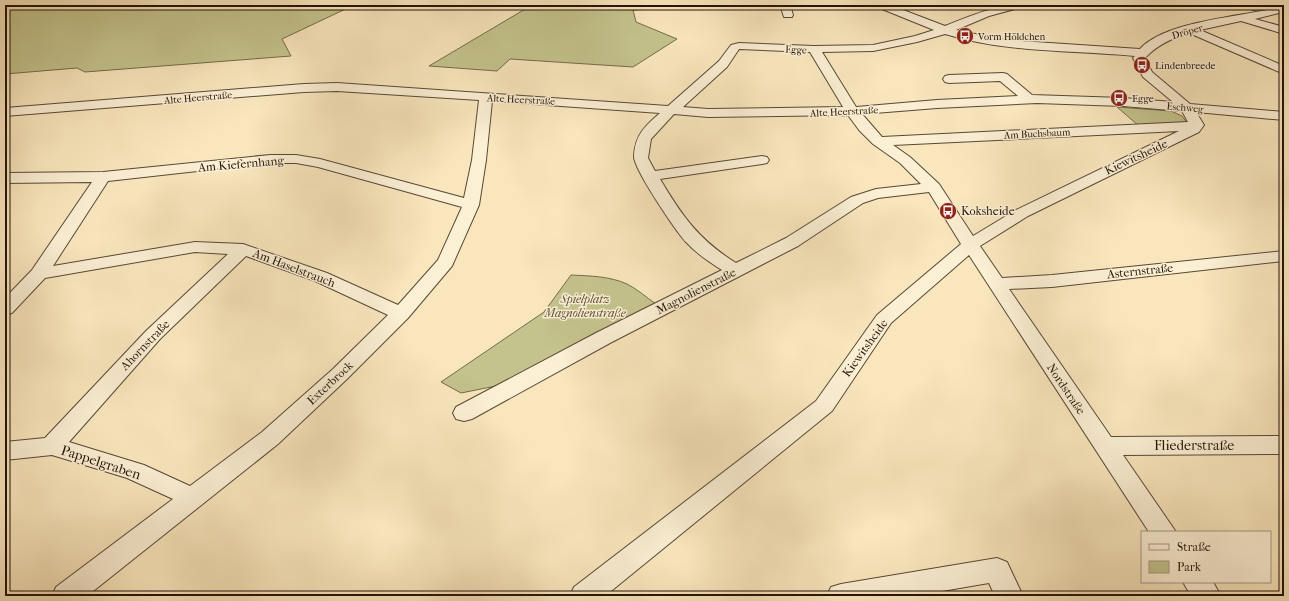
<svg xmlns="http://www.w3.org/2000/svg" width="1289" height="601" font-family="'IM FELL French Canon',serif">
  <style>
    .green { fill: #c4c38d; stroke: #746b4a }
    .lines { fill: none; stroke-linecap: round; stroke-linejoin: round }
    .street-casing { stroke: #584835; stroke-width: 2 }
    .street { fill: #fbefd4; fill-rule: evenodd }
    .labels { text-anchor: middle; stroke-width: 3; stroke-linejoin: round; paint-order: stroke }
    .far-street-label { font-size: 10px; fill: #231308; stroke: #fbefd4 }
    .far-poi-label { font-size: 10px; fill: #231308; stroke: #fbefd4; text-anchor: start }
    .street-label { font-size: 12px; fill: #231308; stroke: #fbefd4 }
    .poi-label { font-size: 12px; fill: #231308; stroke: #fbefd4; text-anchor: start }
    .park-label { font-size: 12px; font-style: italic; fill: #5b5137; stroke: #fbefd4 }
    .near-street-label { font-size: 14px; fill: #231308; stroke: #fbefd4 }
  </style>
  <rect width="100%" height="100%" fill="#f9e6bd"/>
  <filter id="stains"><feTurbulence type="fractalNoise" baseFrequency=".005" numOctaves="4"/><feColorMatrix values="0 0 0 0 .2 0 0 0 0 .09 0 0 0 0 .02 0 0 0 .5 -.17"/></filter>
  <radialGradient id="worn" r=".72"><stop offset=".6" stop-color="#630" stop-opacity="0"/><stop offset="1" stop-color="#630" stop-opacity=".3"/></radialGradient>
  <!-- green -->
  <path class="green" d="M5,5H354L282,39L291,56L85,72L77,68L5,74Z
    M532,5H648L650,9L633,10L636,22L677,39L633,67L510,59L497,71L429,66Z
    M1234,5H1277L1276,7L1259,12Z
    M1117,107L1171,111L1182,116L1187,123L1139,126Z
    M571,275C590,276 609,276 627,284C637,289 646,297 656,304L577,343L501,385L461,393L441,382L544,312Z"/>
  <g class="lines">
    <defs>
      <path id="street" d="M780,5H790L793,15L792,17H784Z
        M876,5H890L945,26C971,16 995,5 1023,5L1022,7L989,16L956,30L1004,40L1140,49C1163,23 1233,17 1267,10L1275,8L1277,5H1284L1283,12L1255,19L1284,27V34L1241,21L1200,30L1284,66V74L1189,33C1172,38 1157,45 1145,58L1152,72L1190,104L1284,112V120L1196,112L1204,125L1199,132L1028,216L980,246L1002,278L1052,275L1284,251V261L1052,287L1009,289L1111,437L1284,436V454L1123,455L1176,532H1149L969,255L891,323L832,411L605,596H570L574,587L816,401L877,315L961,244L929,192L878,198L863,203L798,246L610,343L472,419L464,421L456,419L453,413L456,407L596,333L722,270C709,262 697,254 686,242C676,231 633,168 634,156C635,135 645,126 660,113L492,101L486,160L479,205L452,266L408,318L347,379L278,444L87,596H52L56,587L173,499L127,478L52,455L5,460V442L45,438L146,331L228,254L195,252L45,278L12,313L5,315V298L32,270L92,182L5,183V173L103,172L270,155H296L320,159L464,198L472,160L479,100L337,91L304,92L5,116V108L304,84L337,83L668,106L719,61L731,45L739,43L814,46L873,45L915,36L934,30L877,7ZM945,34C1007,53 1071,50 1135,56L1133,58L1143,77L1173,102L1123,98L1032,95L1007,74L1003,73L949,75L945,76L943,79L945,82L949,83L1000,81L1018,96L937,100L856,107L822,52L873,51L917,42ZM739,49L810,52L843,107L708,109L683,107L727,67ZM1037,103L1123,106L1182,111L1188,122L882,137L862,114L937,108ZM674,114L708,117L848,115L859,130L873,144L900,163L921,184L876,189L851,197L786,238L736,263C699,240 682,216 660,179L762,164L767,163L769,160L767,157L762,156L655,171L648,158L651,139ZM1179,131L1016,210L973,236L939,184L910,157L893,145ZM270,163H296L318,167L462,207L438,260L398,305L327,273L243,244L195,242L53,266L108,181ZM246,256L315,281L388,315L333,369L262,432L190,486L144,465L69,442L160,339Z
        M997,558L1007,562L1023,596H995L989,583L913,596H827L831,587L841,584Z
        M1183,582H1213L1221,596H1191Z"/>
    </defs>
    <!-- street casing -->
    <use href="#street" class="street-casing"/>
    <!-- street -->
    <use href="#street" class="street"/>
  </g>
  <!-- icons -->
  <defs>
    <symbol id="bus-disc" viewBox="-11 -11 22 22"><circle r="9.5" fill="#8f2418" stroke="#fbefd4"/><path d="M-5-6H5V4H4V6H2V4H-2V6H-4V4H-5ZM-3.5-4V0h7V-4ZM-3.5 1.2v1.5H-2V1.2ZM2 1.2v1.5H3.5V1.2Z" fill="#fff"/></symbol>
  </defs>
  <g fill-rule="evenodd">
    <use href="#bus-disc" x="955" y="26" width="20" height="20"/>
    <use href="#bus-disc" x="1132" y="55" width="20" height="20"/>
    <use href="#bus-disc" x="1109" y="88" width="20" height="20"/>
    <use href="#bus-disc" x="938" y="201" width="20" height="20"/>
  </g>
  <g class="labels">
    <!-- far-street labels -->
    <g class="far-street-label">
      <text transform="translate(1187 31) rotate(-16)" y="4">Dröper</text>
      <text transform="translate(796 49) rotate(3)" y="4">Egge</text>
      <text transform="translate(198 97) rotate(-5)" y="4">Alte Heerstraße</text>
      <text transform="translate(521 99) rotate(3)" y="4">Alte Heerstraße</text>
      <text transform="translate(1185 107) rotate(5)" y="4">Eschweg</text>
      <text transform="translate(844 111) rotate(-3)" y="4">Alte Heerstraße</text>
      <text transform="translate(1037 133) rotate(-3)" y="4">Am Buchsbaum</text>
    </g>
    <!-- far-poi labels -->
    <g class="far-poi-label">
      <text x="978" y="40">Vorm Höldchen</text>
      <text x="1155" y="69">Lindenbreede</text>
      <text x="1132" y="102">Egge</text>
    </g>
    <!-- street labels -->
    <g class="street-label">
      <text transform="translate(1136 157) rotate(-25)" y="4">Kiewitsheide</text>
      <text transform="translate(241 164) rotate(-5)" y="4">Am Kiefernhang</text>
      <text transform="translate(294 268) rotate(21)" y="4">Am Haselstrauch</text>
      <text transform="translate(1140 271) rotate(-6)" y="4">Asternstraße</text>
      <text transform="translate(696 291) rotate(-27)" y="4">Magnolienstraße</text>
      <text transform="translate(145 345) rotate(-46)" y="4">Ahornstraße</text>
      <text transform="translate(865 348) rotate(-54)" y="4">Kiewitsheide</text>
      <text transform="translate(330 383) rotate(-43)" y="4">Exterbrock</text>
      <text transform="translate(1066 389) rotate(56)" y="4">Nordstraße</text>
    </g>
    <!-- poi labels -->
    <g class="poi-label">
      <text x="961" y="215">Koksheide</text>
    </g>
    <!-- park labels -->
    <g class="park-label">
      <text x="585" y="303">Spielplatz<tspan x="585" dy="14">Magnolienstraße</tspan></text>
    </g>
    <!-- near-street labels -->
    <g class="near-street-label">
      <text x="1194" y="450">Fliederstraße</text>
      <text transform="translate(101 462) rotate(18)" y="5">Pappelgraben</text>
    </g>
  </g>
  <!-- margin -->
  <rect width="1289" height="601" fill="none" stroke="#f9e6bd" stroke-width="20"/>
  <rect x="6" y="6" width="1277" height="589" fill="none" stroke="#231308" stroke-width="2"/>
  <rect x="10" y="10" width="1269" height="581" fill="none" stroke="#231308"/>
  <!-- legend -->
  <rect x="1141" y="531" width="130" height="52" fill="#fbefd4" stroke="#a59782"/>
  <rect x="1149" y="544" width="20" height="6" fill="#fbefd4" stroke="#a59782"/>
  <text x="1177" y="551" font-size="12" fill="#231308">Straße</text>
  <rect x="1149" y="561" width="20" height="12" fill="#c4c38d" stroke="#a59782"/>
  <text x="1177" y="571" font-size="12" fill="#231308">Park</text>
  <rect width="100%" height="100%" filter="url(#stains)"/>
  <rect width="100%" height="100%" fill="url(#worn)"/>
</svg>
